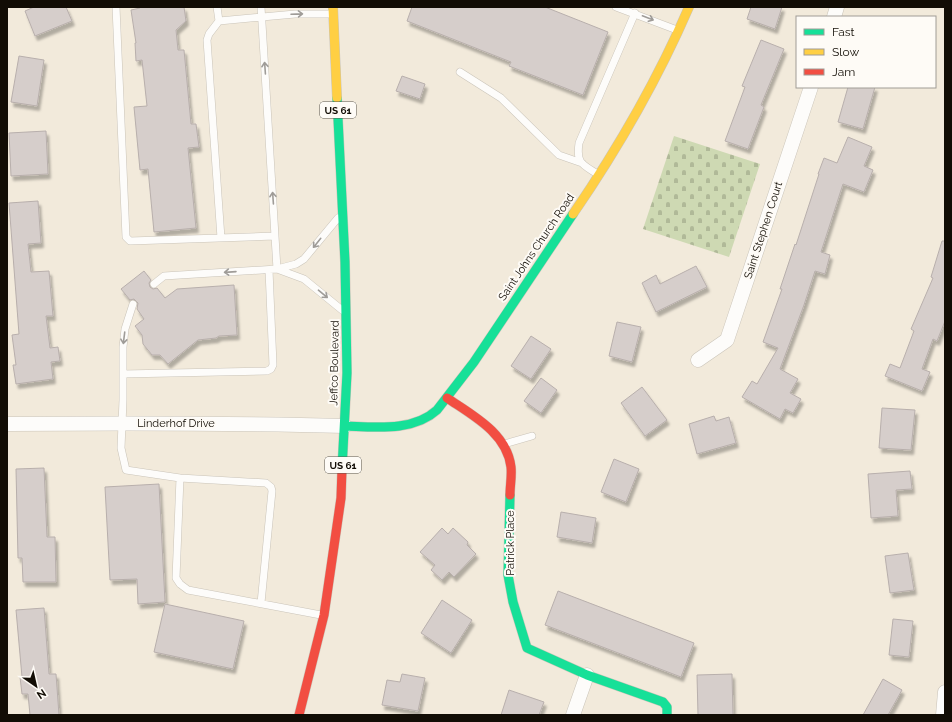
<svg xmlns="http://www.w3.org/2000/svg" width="952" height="722" font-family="Raleway,sans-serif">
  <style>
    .cemetery { fill: url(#cemetery-stones) }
    .building { fill: #d6cecb; stroke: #b8afac; filter: url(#shadow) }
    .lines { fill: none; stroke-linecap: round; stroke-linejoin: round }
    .lane-casing { stroke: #cac4b9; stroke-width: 8 }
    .street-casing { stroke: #cac4b9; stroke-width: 15 }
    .fast-casing { stroke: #cac4b9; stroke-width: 10 }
    .slow-casing { stroke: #cac4b9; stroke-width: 10 }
    .jam-casing { stroke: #cac4b9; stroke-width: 10 }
    .lane { stroke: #fdfcfa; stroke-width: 7 }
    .street { stroke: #fdfcfa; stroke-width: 14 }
    .fast { stroke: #16e098; stroke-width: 9 }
    .slow { stroke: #ffcf43; stroke-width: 9 }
    .jam { stroke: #f24e42; stroke-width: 9 }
    .oneway { stroke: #9f9c98 }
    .labels { text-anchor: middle; stroke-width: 4; stroke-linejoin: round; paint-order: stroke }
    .shield { fill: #fefbf6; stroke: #59544d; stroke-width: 1 }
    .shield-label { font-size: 10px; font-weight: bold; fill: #120d05 }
    .street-label { font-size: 11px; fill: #120d05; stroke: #fefbf6 }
  </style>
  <defs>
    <pattern id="cemetery-stones" width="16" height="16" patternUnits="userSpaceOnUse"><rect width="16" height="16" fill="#ced9b3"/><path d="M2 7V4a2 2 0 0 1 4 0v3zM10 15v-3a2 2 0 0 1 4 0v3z" fill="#b0b998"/></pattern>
    <filter id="shadow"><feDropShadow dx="2.5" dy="4.5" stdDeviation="1" flood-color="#0004"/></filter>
  </defs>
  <rect width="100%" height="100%" fill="#f2eadb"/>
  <!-- cemetery -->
  <path class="cemetery" d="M674,136L760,164L729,257L643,229Z"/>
  <!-- building -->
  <path class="building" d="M34,7H66L72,21L35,36L25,11Z
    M140,7H184L186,21L176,30L178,50H184L191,124H196L199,147L188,148L196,228L154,232L148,169L140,170L134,107L147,106L142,60L136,61L135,43H136L131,10L140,8Z
    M412,7H545L608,32L583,95L509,66L511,62L407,21Z
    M751,7H782L775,29L747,19Z
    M761,40L784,49L761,105L764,107L748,149L725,141L745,87L742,86Z
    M19,56L44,60L37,106L11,102Z
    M402,76L425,84L420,99L396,91Z
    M848,87H875L863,129L838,122Z
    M46,131L48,174L11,176L9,133Z
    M848,137L872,147L864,166L873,170L864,192L843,184L821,252L830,255L825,274L815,271L804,305L780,369L798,379L790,393L801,399L793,413L785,409L780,419L742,397L752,381L757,384L778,348L763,342L782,289H780L795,244L796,245L819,174H818L824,158L837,163Z
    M38,201L41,243L28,244L31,272L49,271L53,316H46L50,348L58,347L60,361L51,362L53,379L16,384L13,365H16L12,335L19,334L9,203Z
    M942,241H945V321L937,341L933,339L922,369L930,372L922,391L885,376L890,364L900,368L914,331L911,329L933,278L931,277Z
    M696,266L707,287L656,312L642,283L656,275L660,284Z
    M144,271L151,280L149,283L150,287L153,289L157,288L165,298L177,289L234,285L237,335L219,336L216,338L198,340L168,364L160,355H152L143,344L142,335L135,326L144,319L137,309L138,303L134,299L130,300L121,289Z
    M617,322L641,327L632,362L609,356Z
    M531,336L551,349L531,379L511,366Z
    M541,378L557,390L541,413L524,401Z
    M642,387L667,420L645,436L621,403Z
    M882,408L915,410L911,450L879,448Z
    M714,416L716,421L729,417L736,443L697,454L689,424Z
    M614,459L639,469L626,502L601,492Z
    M44,468L47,537H55L56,582H23L22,558H18L16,469Z
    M910,471L912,489L896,490L898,516L871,518L868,474Z
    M159,484L165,602L138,604L137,579L110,580L105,487Z
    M561,512L596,518L592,543L557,537Z
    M442,528L448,534L453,528L468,542L467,545L476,554L454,577L449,572L442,580L431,570L435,565L420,552Z
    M908,553L914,590L890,593L885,556Z
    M558,591L694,643L681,677L545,625Z
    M442,600L472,620L451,653L421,633Z
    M165,604L244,621L233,669L154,652Z
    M44,608L49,674H56L59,715H30L28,694H22L20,677H22L16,610Z
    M893,619L913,621L909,657L889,655Z
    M402,674L425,678L418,711L382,705L387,680L400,682Z
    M732,674L733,715H698L697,675Z
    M883,679L902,690L888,715H863Z
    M509,690L544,702L539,715H501Z"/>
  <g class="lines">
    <defs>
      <path id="lane" d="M116,7L126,237L130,241L275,236
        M217,7L219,21L209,34L207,40L221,238
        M261,7L277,269
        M616,7L677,30
        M219,21L295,14H331
        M460,72L501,98L559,155L582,163
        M599,175C582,164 576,164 579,143L635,13
        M277,269L304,279L342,310
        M154,284L164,276L277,269L296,264L304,259L338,218
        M133,304L125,329L123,347V400L121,448L126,470L180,478L176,578L180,584L188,590L321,615
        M123,374L267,371L271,369L273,365L269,270
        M504,444L532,436
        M180,478L266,483L271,487L272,491L261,603"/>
      <path id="street" d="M834,17L837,7
        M698,360L727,340L811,87
        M7,424C120,423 232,423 345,426
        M573,715L587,675
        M943,715L945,692"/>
      <path id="fast" d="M337,98L345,262L347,373L342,469
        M345,426C375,427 413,432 437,410L474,362L573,214
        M510,495L508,575L513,602L527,648L587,675L663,702L667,707V715"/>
      <path id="slow" d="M333,7L337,98
        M573,214C619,147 657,81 689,7"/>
      <path id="jam" d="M447,398C472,415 507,433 511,467C512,476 510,486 510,495
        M299,715L324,615L341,498L342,469"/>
    </defs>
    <!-- lane casing -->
    <use href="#lane" class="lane-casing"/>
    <!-- street casing -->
    <use href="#street" class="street-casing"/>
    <!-- fast casing -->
    <use href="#fast" class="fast-casing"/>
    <!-- slow casing -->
    <use href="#slow" class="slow-casing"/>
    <!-- jam casing -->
    <use href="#jam" class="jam-casing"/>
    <!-- lane -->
    <use href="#lane" class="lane"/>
    <!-- street -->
    <use href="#street" class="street"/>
    <!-- fast -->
    <use href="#fast" class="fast"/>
    <!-- slow -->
    <use href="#slow" class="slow"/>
    <!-- jam -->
    <use href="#jam" class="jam"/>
  </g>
  <!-- one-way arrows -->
  <defs><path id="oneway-shaft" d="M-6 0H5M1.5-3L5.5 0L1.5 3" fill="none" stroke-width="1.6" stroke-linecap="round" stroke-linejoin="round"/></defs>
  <g class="oneway">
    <use href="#oneway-shaft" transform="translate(297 14) rotate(-2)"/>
    <use href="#oneway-shaft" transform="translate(648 18) rotate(21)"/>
    <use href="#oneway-shaft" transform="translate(265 68) rotate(-94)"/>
    <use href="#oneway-shaft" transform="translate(273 198) rotate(-94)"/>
    <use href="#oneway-shaft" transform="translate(317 243) rotate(129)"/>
    <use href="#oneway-shaft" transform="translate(230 272) rotate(176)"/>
    <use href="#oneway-shaft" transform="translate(323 294) rotate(40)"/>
    <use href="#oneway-shaft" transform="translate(124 338) rotate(97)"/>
  </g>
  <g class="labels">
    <!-- shield labels -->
    <g class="shield">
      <rect x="320" y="102" width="36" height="16" rx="3"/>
      <rect x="325" y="457" width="36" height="16" rx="3"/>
    </g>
    <g class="shield-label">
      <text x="338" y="114">US 61</text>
      <text x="343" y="469">US 61</text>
    </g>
    <!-- street labels -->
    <g class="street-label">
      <text transform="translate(763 230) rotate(-72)" y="4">Saint Stephen Court</text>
      <text transform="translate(536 247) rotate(-56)" y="4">Saint Johns Church Road</text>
      <text transform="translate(334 363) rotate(-89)" y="4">Jeffco Boulevard</text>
      <text x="176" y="427">Linderhof Drive</text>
      <text transform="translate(510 543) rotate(-90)" y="4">Patrick Place</text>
    </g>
  </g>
  <!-- border -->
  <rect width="952" height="722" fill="none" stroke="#120d05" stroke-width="16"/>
  <!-- legend -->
  <rect x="796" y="16" width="140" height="72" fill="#fefbf6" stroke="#a09c96"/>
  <rect x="804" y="29" width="20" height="6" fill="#16e098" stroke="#a09c96"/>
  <text x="832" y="36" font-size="12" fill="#120d05">Fast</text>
  <rect x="804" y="49" width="20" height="6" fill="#ffcf43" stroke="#a09c96"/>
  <text x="832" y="56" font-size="12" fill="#120d05">Slow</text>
  <rect x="804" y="69" width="20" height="6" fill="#f24e42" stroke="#a09c96"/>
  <text x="832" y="76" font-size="12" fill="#120d05">Jam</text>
  <!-- north arrow -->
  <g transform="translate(36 686) rotate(146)" stroke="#fefbf6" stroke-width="3" paint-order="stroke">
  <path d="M0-3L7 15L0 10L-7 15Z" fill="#120d05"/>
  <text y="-6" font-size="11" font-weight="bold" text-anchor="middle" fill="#120d05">N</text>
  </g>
</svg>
